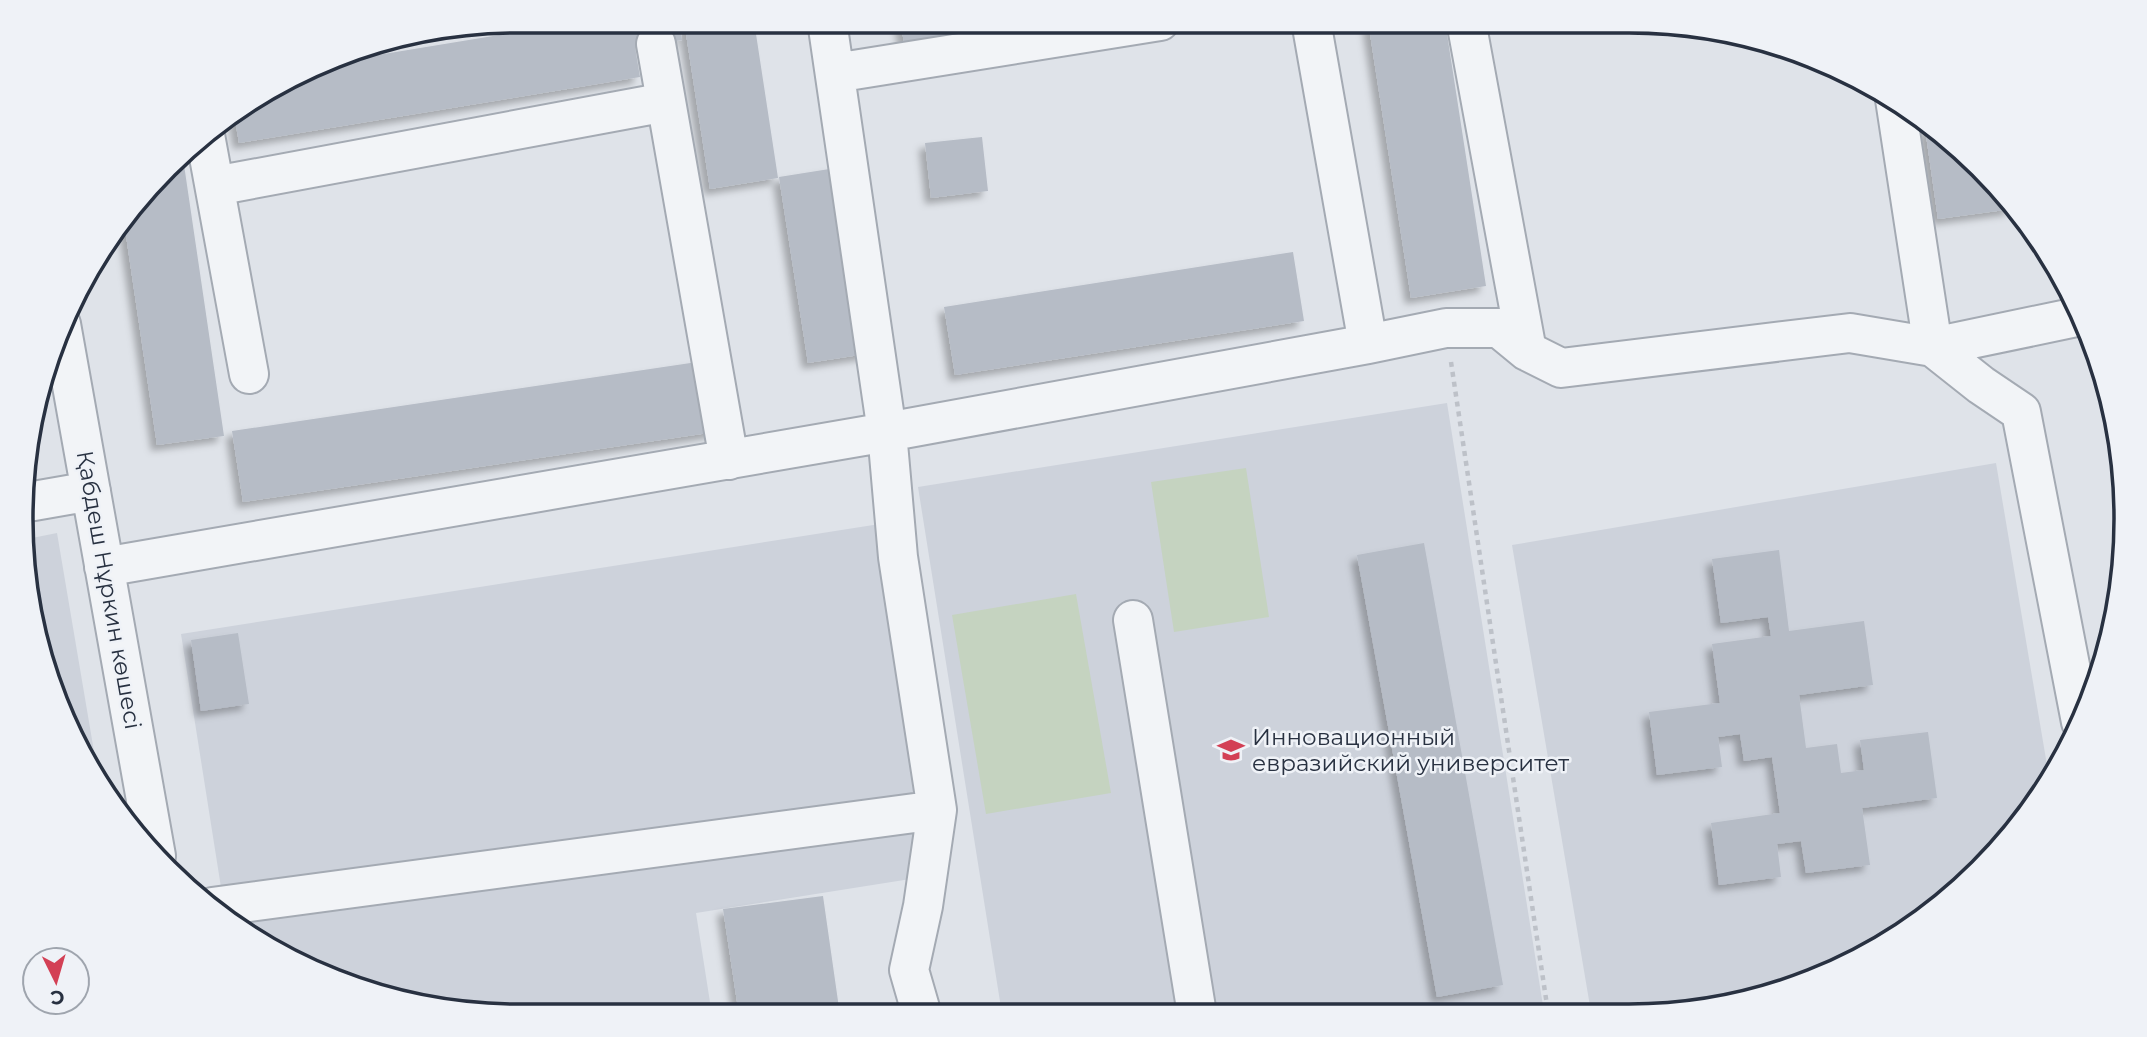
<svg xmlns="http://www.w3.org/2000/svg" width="2147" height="1037" font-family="Montserrat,sans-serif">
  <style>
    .built { fill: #cdd2db }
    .green { fill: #c5d3c0 }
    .building { fill: #b6bcc6; filter: url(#shadow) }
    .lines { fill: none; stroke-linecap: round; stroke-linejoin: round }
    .minor-casing { stroke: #a4aab3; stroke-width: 42 }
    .path { stroke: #bdc1c8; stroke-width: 4.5; stroke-dasharray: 5 5; stroke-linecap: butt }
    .minor { stroke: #f2f4f7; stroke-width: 38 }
    .labels { text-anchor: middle; stroke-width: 5; stroke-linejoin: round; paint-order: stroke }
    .street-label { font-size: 23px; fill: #283141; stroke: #eff2f7 }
    .poi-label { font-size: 23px; fill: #283141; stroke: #eff2f7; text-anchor: start }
    .rim { fill: none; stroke: #283141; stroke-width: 3.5 }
  </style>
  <defs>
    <filter id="shadow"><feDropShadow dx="-6" dy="6" stdDeviation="3.5" flood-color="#0004"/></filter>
  </defs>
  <rect width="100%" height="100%" fill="#dfe3e9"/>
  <!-- built -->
  <path class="built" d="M1447,403L1544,1012L1002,1014L918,487Z
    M1996,463L2049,777L2023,822L1932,913L1819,978L1694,1012H1591L1512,545Z
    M886,523L942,874L696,913L712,1015L518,1016L421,1006L328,978L242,932L226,919L181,634Z
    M57,533L98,775L72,739L25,583L27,539Z"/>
  <!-- green -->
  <path class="green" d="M1246,468L1269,617L1174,632L1151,482Z
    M1076,594L1111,793L986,814L952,615Z"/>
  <!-- building -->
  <path class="building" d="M584,21H679L682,40L635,47L640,77L239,143L234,114L329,63Z
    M684,21H754L778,178L710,189Z
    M900,21H1035V23L904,42Z
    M1368,21H1445L1486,286L1411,298Z
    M1924,121L1981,167L2012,205V209L1938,219Z
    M982,137L988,191L931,198L925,143Z
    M183,158L224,436L157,445L124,222Z
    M842,167L872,353L808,363L779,177Z
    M1293,252L1304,321L955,375L944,307Z
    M704,361L715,432L243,502L232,431Z
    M1424,543L1503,985L1437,997L1357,555Z
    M1779,550L1789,631L1864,621L1873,685L1799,695L1806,748L1837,744L1841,773L1864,770L1860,740L1928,732L1937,798L1862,808L1870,865L1806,873L1801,841L1777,844L1781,877L1719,885L1711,823L1780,813L1772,757L1744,761L1740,734L1718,737L1722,767L1657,775L1649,712L1720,703L1712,644L1771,636L1768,617L1721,623L1712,559Z
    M238,633L249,704L201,711L191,640Z
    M823,896L840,1015H739L723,909Z"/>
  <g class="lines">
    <defs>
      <path id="minor" d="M827,21L887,432L898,557L937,810L923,906L909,970L922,1015
        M1311,21L1368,344
        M1466,21L1527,351
        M656,44L729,460
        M835,73L1160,21
        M1895,99L1933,347L1981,385L2021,412L2081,722
        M205,135L249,374
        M215,186L666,102
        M61,324L156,856
        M28,502L91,491
        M104,567L887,432L1368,344L1446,328H1499L1527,351L1561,368L1850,333L1933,347L2072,318L2079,312
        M1133,620L1197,1014
        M212,907L937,810"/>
    </defs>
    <!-- minor casing -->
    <use href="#minor" class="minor-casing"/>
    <!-- path -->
    <path class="path" d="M1451,362L1548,1012"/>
    <!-- minor -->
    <use href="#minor" class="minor"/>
  </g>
  <!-- icons -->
  <defs>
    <symbol id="university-bare" viewBox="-9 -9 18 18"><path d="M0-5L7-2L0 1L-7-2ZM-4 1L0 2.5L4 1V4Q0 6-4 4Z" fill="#d34055" stroke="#eff2f7" stroke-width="2.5" paint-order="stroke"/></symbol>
  </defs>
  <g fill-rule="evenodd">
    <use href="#university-bare" x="1212" y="731" width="38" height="38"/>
  </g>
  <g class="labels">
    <!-- street labels -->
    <g class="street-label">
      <text transform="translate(109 590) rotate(80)" y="8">Қабдеш Нұркин көшесі</text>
    </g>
    <!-- poi labels -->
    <g class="poi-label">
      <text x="1252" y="745">Инновационный<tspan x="1252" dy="26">евразийский университет</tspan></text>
    </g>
  </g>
  <!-- crop -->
  <path d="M0 0H2147V1037H0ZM518 33H1629A485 485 0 0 1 2114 518V519A485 485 0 0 1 1629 1004H518A485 485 0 0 1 33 519V518A485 485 0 0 1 518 33Z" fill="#eff2f7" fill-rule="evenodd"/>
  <path class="rim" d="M518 33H1629A485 485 0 0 1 2114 518V519A485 485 0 0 1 1629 1004H518A485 485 0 0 1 33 519V518A485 485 0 0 1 518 33Z"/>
  <!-- north arrow -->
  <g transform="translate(56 981) rotate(175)"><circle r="33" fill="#eff2f7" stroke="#9fa5ae" stroke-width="2"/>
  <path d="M0-5L12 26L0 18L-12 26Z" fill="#d34055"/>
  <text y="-10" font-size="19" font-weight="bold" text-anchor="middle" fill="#283141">С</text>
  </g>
</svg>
